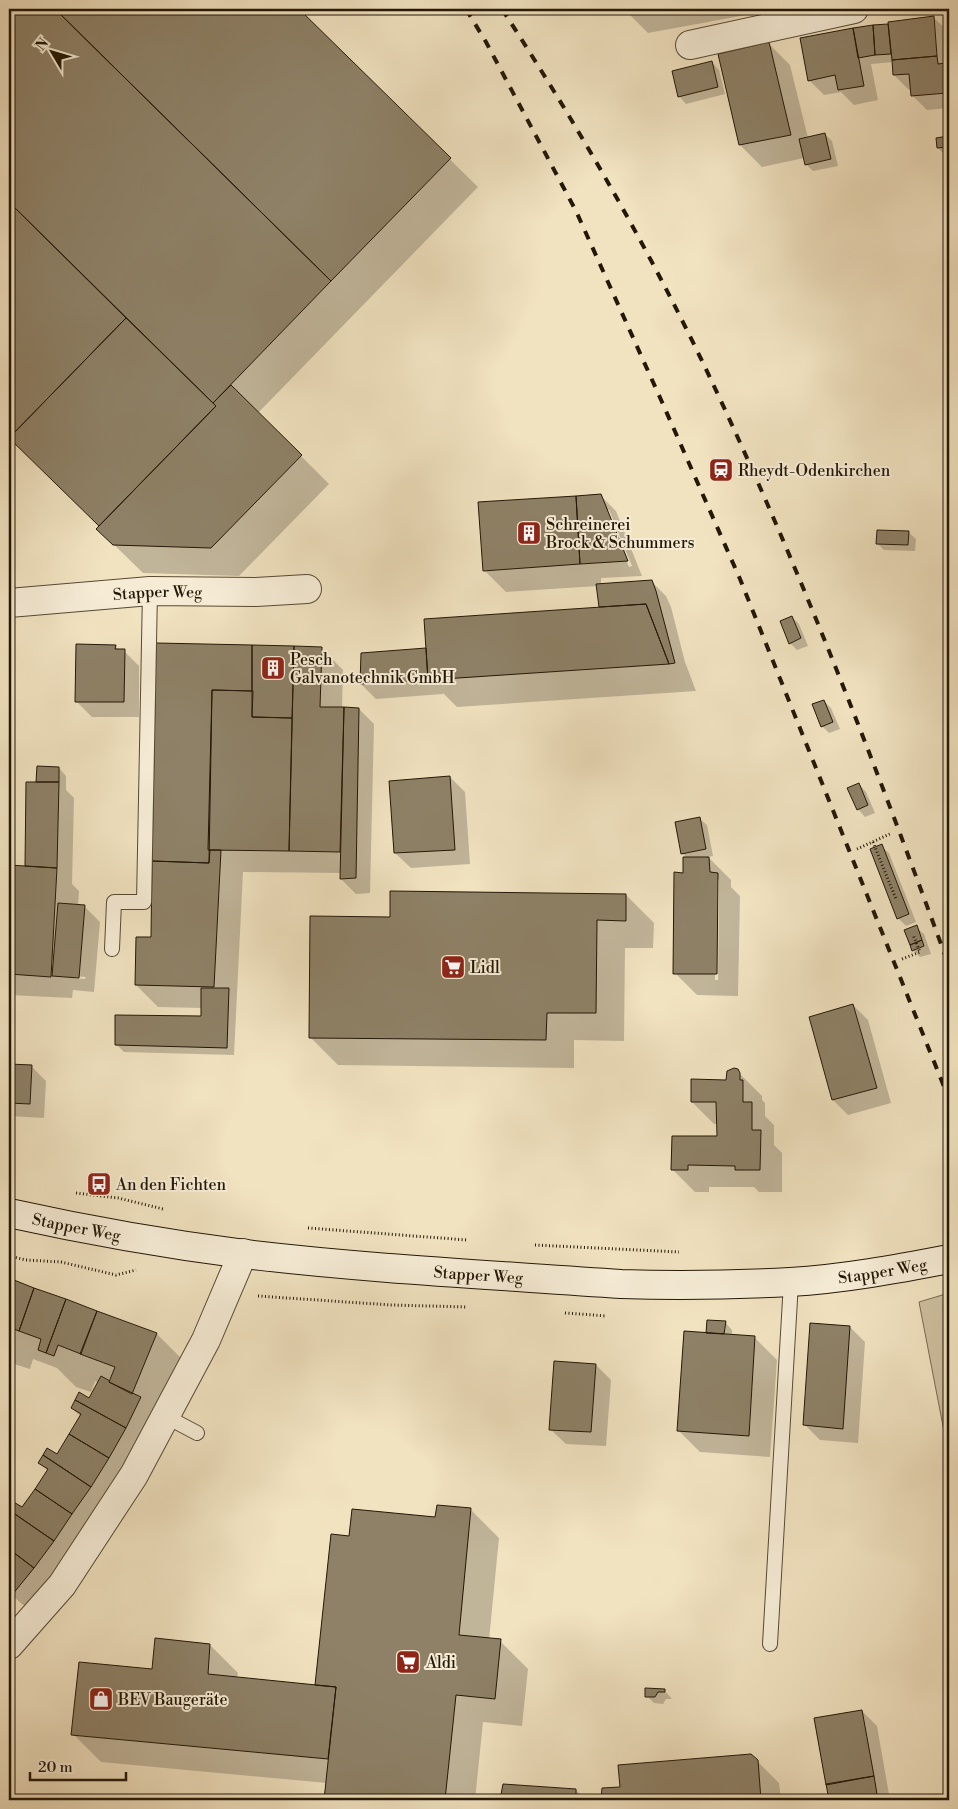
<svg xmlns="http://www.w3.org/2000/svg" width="958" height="1809" font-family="'Libre Bodoni',serif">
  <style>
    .green { fill: #cebfa0; stroke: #786b53 }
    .shadow { fill: #0003; fill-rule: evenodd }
    .building { fill: #8e8167; stroke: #231706 }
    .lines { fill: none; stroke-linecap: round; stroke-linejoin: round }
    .service-casing { stroke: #564a34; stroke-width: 16 }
    .minor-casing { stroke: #564a34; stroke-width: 30 }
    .secondary-casing { stroke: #231706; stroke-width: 30 }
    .path { stroke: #231706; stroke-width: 3; stroke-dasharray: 1 2.5; stroke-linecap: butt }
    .service { stroke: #f6ecd6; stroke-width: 14 }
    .minor { stroke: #f6ecd6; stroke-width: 28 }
    .secondary { stroke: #f6ecd6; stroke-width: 28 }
    .rail { stroke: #231706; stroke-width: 4; stroke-dasharray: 9 9; stroke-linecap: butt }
    .labels { text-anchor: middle; stroke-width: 4; stroke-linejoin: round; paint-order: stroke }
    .poi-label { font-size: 16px; fill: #231706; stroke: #f6ecd6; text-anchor: start }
    .street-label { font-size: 16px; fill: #231706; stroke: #f6ecd6 }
  </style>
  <rect width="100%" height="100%" fill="#f1e2c0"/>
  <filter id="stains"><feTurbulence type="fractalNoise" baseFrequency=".004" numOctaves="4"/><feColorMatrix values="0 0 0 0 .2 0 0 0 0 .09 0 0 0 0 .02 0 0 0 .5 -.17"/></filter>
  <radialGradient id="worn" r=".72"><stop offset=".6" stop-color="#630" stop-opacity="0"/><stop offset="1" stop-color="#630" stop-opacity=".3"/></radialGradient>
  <!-- green -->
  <path class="green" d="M949,1293V1457L919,1302Z"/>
  <!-- shadow -->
  <path class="shadow" d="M9,9H297L478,187L258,413L329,484L239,576L143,573L98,529L100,526L9,437Z
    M624,9H779L648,33Z
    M933,17L949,32V113L948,108L927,110L912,95V89L909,90L894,75L893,62L871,64L878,100L854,105L841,92L824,95L809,80L887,25L890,27Z
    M768,43L790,65L808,138L825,134L832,141L838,166L813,171L806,164L804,158L762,167L740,145Z
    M712,62L719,70L725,94L686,104L679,96Z
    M948,138L949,139V155H945L938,148Z
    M600,495L616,511L642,576L601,578V584L651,581L666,596L671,607L685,662L696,691L457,707L443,693V694L376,699L361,684L425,649L601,608L600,607L598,586L506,592L484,570ZM606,510H609L632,566L629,567Z
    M908,532L916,539L915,551L884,550L877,543Z
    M792,617L799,624L808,646L797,650L790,643Z
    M115,646L120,651H124L139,666V717H92L77,702Z
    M294,647L321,648L343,670L342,708L359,709L374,724L370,893L356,894L341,879V873L243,872L234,1055L124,1052L116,1044L202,1017V1008L158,1007L136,985L152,939Z
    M824,701L831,708L840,729L829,733L822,726Z
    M59,768L66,776V790L74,798L72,884L79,891L78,906L85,907L100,922L94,992L73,990L72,998L9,995V866L28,868L26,865L39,783ZM73,976L86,977L85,979L73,978Z
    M450,777L465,792L470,864L411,868L395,853Z
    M859,784L866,792L875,813L865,817L858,809Z
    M699,818L707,825L713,856L708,857L731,880V887L740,896L738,996L697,995L675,973L687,858L682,853ZM717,878L719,880L718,980H715Z
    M881,846L889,853L916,922L906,926L898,918Z
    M626,895L654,923L653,948H625L624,1041L574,1040V1068L338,1065L310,1037L391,918Z
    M916,927L924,934L931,954L920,957L913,950Z
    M853,1005L868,1020L891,1103L848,1115L833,1100Z
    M9,1065L31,1066L46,1081L44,1118L9,1116Z
    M736,1070L762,1096V1100L765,1103V1116L774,1125V1145L782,1153V1192H759L754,1187H709V1192H695L673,1170L718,1137V1124H714L692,1102L727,1081Z
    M9,1279L157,1334L194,1371L113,1490L28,1609L9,1593V1528L12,1523L9,1520V1508L13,1503L22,1509L48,1471L40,1463L57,1456L80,1416L72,1408L89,1400L99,1383L95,1381L91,1392L76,1387L57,1368L33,1359L30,1369L14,1364L9,1358Z
    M725,1322L732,1330V1336L755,1338L777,1360L770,1457L700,1452L678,1430L707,1334Z
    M850,1327L865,1342L858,1443L820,1440L805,1425Z
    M596,1365L611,1380L606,1446L566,1444L550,1429Z
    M438,1506L471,1510L499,1538L489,1640L500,1641L528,1669L522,1726L483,1722L475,1800H327V1783L101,1762L73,1734L153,1671L210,1645L238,1673L237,1678L317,1687L350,1537L436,1519Z
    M646,1690H664L672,1699H666L663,1704L654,1703L647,1696Z
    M862,1711L877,1726L890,1800H830L815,1719Z
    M757,1761L779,1783L781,1800H602L603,1789L621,1788Z
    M504,1786L576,1790L586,1800H502Z"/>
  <!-- building -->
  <path class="building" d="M9,9H55L331,281L213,403L9,202Z
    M55,9H299L451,158L331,281Z
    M934,16L937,56L892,60L888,22Z
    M888,24L891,54L875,55L873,25Z
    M873,25L875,55L858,58L853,28Z
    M853,28L864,86L838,90L835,75L808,81L800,38Z
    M769,42L791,135L739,145L718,54Z
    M937,56L938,64L946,63L947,93L911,96L909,74L893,75L892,60Z
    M712,61L718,87L678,97L672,71Z
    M949,62V113H947L946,63Z
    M825,133L831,159L805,165L799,139Z
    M948,136V147L937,148L936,138Z
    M9,202L126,318L9,438Z
    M126,318L216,406L99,526L9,438Z
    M231,385L302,455L211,548L113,545L96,529L216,406L213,403Z
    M601,494L628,561L580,564L576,496Z
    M576,496L580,564L483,571L478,502Z
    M877,530L909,531L908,545L876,544Z
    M652,580L656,591L675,663L669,664L646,604L599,607L596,584Z
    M646,604L669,664L428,680L424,619Z
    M792,616L801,638L789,644L780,621Z
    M156,643L252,645V691L212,690L209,863L152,861Z
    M76,644L116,645L115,649H125L124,702H75Z
    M252,645L294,646L292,718L252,717Z
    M294,646L322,647L320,707H344L340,852L289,851Z
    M426,648L428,680L360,684L361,653Z
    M212,690L253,691L252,717L292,718L289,851L208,850Z
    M824,700L833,722L821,727L812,704Z
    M344,707L359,708L356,878L340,879Z
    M37,766L59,767V782H36Z
    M450,776L455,850L394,853L389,781Z
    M26,782H59L57,868L25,866Z
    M859,783L868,805L857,810L847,788Z
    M700,817L706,849L681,854L675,822Z
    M882,844L909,914L897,919L870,849Z
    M210,850H221L214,987L135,985L136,937H151L152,861L209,863Z
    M683,857H709L710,872L718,873L717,974H673L674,872L683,873Z
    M9,865L57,868L51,977L9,974Z
    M390,891L626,894V921L597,920L596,1013H547L546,1040L309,1038L310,916L390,917Z
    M58,903L85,905L79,978L52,976Z
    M917,925L922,940L910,945L904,930Z
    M922,940L924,946L912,951L910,945Z
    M201,988H229L227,1048L115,1045V1015L201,1016Z
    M853,1004L877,1088L832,1100L809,1017Z
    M9,1064L32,1065L30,1104L9,1103Z
    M734,1068L738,1069L740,1073V1080H743V1102H752V1130H761L760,1170H735V1166L688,1165V1170H671L672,1136H717L716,1102H691V1079L726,1080L727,1071Z
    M9,1278L34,1288L19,1331L9,1327Z
    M34,1288L66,1299L46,1353L38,1350L41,1339L19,1331Z
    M66,1299L97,1311L81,1354L58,1345L54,1356L46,1353Z
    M97,1311L157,1333L132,1394L109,1382L115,1367L80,1354Z
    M707,1320L726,1321L724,1334L706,1333Z
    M810,1323L850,1326L843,1429L803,1425Z
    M684,1331L755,1336L749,1436L677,1431Z
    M554,1361L596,1364L591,1432L549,1430Z
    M101,1376L110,1381L109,1382L141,1397L126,1428L75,1400L79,1392L89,1398Z
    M75,1400L126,1428L109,1458L69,1434L81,1414L71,1408Z
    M69,1434L109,1458L91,1487L43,1455L47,1448L57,1454Z
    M43,1455L91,1487L72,1514L35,1489L48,1469L38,1463Z
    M35,1489L72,1514L54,1541L9,1510V1506L12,1501L22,1507Z
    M437,1505L471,1508L459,1635L501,1639L495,1699L456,1695L445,1800H324L336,1687L315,1685L331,1534L349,1536L352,1509L435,1517Z
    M9,1510L54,1541L34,1568L9,1549V1526L12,1522L9,1520Z
    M9,1549L34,1568L12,1595L9,1592Z
    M155,1638L210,1644L208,1674L336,1687L328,1759L71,1735L79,1662L152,1669Z
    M645,1688L665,1689V1692H658L655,1697H645Z
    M862,1710L874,1776L826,1785L814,1718Z
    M751,1754L758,1760L761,1800H601L602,1788L620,1787L618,1765Z
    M874,1776L878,1800H829L826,1784Z
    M503,1784L576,1789V1800H500Z"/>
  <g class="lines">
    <defs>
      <path id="service" d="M112,949L114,902H144L150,591
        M165,1416L197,1433
        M770,1644L791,1282"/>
      <g id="minor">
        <path d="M690,45L854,9"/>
        <path id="s1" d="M9,603L150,591L256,592L307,589"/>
        <path d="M9,1645L62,1585L134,1475L206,1340L243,1253"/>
      </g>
      <g id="secondary">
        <path id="s2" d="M9,1213C86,1230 165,1244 244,1254C369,1269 495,1275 621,1284C677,1286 734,1285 790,1282C843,1279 897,1269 949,1259"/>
      </g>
    </defs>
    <!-- service casing -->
    <use href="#service" class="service-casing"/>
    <!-- minor casing -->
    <use href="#minor" class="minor-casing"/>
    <!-- secondary casing -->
    <use href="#secondary" class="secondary-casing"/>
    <!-- path -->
    <path class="path" d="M873,842L896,899
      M857,849L892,833
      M902,959L920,952L913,935
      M76,1193L118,1198L163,1209
      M308,1228L467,1240
      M535,1245L679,1252
      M9,1256L26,1260L61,1262L116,1275L136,1270
      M258,1296L391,1305L467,1307
      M565,1313L606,1316"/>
    <!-- service -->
    <use href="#service" class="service"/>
    <!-- minor -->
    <use href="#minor" class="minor"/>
    <!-- secondary -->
    <use href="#secondary" class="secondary"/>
    <!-- rail -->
    <path class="rail" d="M466,9L486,42L576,211L662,402L740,579L949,1099
      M502,9C576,123 645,242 704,365C797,560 875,763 949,966"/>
  </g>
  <!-- icons -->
  <defs>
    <symbol id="station-square" viewBox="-11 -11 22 22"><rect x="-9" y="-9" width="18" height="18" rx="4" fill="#8f2418" stroke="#f6ecd6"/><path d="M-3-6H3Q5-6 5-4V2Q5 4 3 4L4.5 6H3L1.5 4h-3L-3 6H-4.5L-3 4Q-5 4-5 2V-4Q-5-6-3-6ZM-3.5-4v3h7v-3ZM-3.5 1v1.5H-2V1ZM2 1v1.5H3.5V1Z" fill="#fff"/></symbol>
    <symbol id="building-square" viewBox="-11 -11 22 22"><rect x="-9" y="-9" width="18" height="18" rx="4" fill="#8f2418" stroke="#f6ecd6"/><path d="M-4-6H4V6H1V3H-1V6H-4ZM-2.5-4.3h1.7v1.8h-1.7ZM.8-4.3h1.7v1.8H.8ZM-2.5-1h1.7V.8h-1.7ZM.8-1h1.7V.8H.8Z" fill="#fff"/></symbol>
    <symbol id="supermarket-square" viewBox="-11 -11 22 22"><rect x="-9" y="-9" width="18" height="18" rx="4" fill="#8f2418" stroke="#f6ecd6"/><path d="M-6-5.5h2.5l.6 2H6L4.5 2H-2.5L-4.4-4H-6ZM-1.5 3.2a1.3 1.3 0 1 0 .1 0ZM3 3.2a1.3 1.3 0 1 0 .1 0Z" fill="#fff"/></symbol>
    <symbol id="bus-square" viewBox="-11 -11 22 22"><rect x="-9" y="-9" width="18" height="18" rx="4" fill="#8f2418" stroke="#f6ecd6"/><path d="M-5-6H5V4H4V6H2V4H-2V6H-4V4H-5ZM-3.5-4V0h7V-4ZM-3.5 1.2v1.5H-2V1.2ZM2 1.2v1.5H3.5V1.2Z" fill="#fff"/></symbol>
    <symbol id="shop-square" viewBox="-11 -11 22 22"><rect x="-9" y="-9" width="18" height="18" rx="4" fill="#8f2418" stroke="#f6ecd6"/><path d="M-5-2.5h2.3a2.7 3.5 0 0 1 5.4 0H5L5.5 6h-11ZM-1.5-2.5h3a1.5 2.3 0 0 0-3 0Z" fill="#fff"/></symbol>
  </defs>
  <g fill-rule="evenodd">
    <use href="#station-square" x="707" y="456" width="28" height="28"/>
    <use href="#building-square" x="515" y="519" width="28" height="28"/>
    <use href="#building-square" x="259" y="654" width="28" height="28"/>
    <use href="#supermarket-square" x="439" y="953" width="28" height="28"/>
    <use href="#bus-square" x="85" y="1170" width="28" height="28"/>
    <use href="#supermarket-square" x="394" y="1648" width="28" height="28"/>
    <use href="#shop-square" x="87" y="1685" width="28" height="28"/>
  </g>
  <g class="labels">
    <!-- poi labels -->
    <g class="poi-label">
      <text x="738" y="476">Rheydt-Odenkirchen</text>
      <text x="546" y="530">Schreinerei<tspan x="546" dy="18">Brock &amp; Schummers</tspan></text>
      <text x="290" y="665">Pesch<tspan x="290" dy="18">Galvanotechnik GmbH</tspan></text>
      <text x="470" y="973">Lidl</text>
      <text x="116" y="1190">An den Fichten</text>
      <text x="426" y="1668">Aldi</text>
      <text x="118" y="1705">BEV Baugeräte</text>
    </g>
    <!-- street labels -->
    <g class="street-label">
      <text dy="6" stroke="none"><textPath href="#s1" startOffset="149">Stapper Weg</textPath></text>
      <text dy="6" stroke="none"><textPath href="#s2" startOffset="69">Stapper Weg</textPath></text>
      <text dy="6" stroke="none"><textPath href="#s2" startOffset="879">Stapper Weg</textPath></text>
      <text dy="6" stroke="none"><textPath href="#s2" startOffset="474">Stapper Weg</textPath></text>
    </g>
  </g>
  <!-- margin -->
  <rect width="958" height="1809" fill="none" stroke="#f1e2c0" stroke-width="30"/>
  <rect x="10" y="10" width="938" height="1789" fill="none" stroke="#231706" stroke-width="2.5"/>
  <rect x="15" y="15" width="928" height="1779" fill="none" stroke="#231706"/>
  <!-- north arrow -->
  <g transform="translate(52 52) rotate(308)" stroke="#f6ecd6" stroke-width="4" paint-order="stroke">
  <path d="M0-4L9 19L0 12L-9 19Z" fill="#231706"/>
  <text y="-8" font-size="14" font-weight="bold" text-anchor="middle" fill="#231706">N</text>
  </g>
  <!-- scale -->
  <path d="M30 1772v8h96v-8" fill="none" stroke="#231706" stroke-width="2.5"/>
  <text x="38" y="1772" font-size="15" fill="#231706" stroke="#f6ecd6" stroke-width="4" paint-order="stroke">20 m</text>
  <rect width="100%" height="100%" filter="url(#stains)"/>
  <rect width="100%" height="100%" fill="url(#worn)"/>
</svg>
